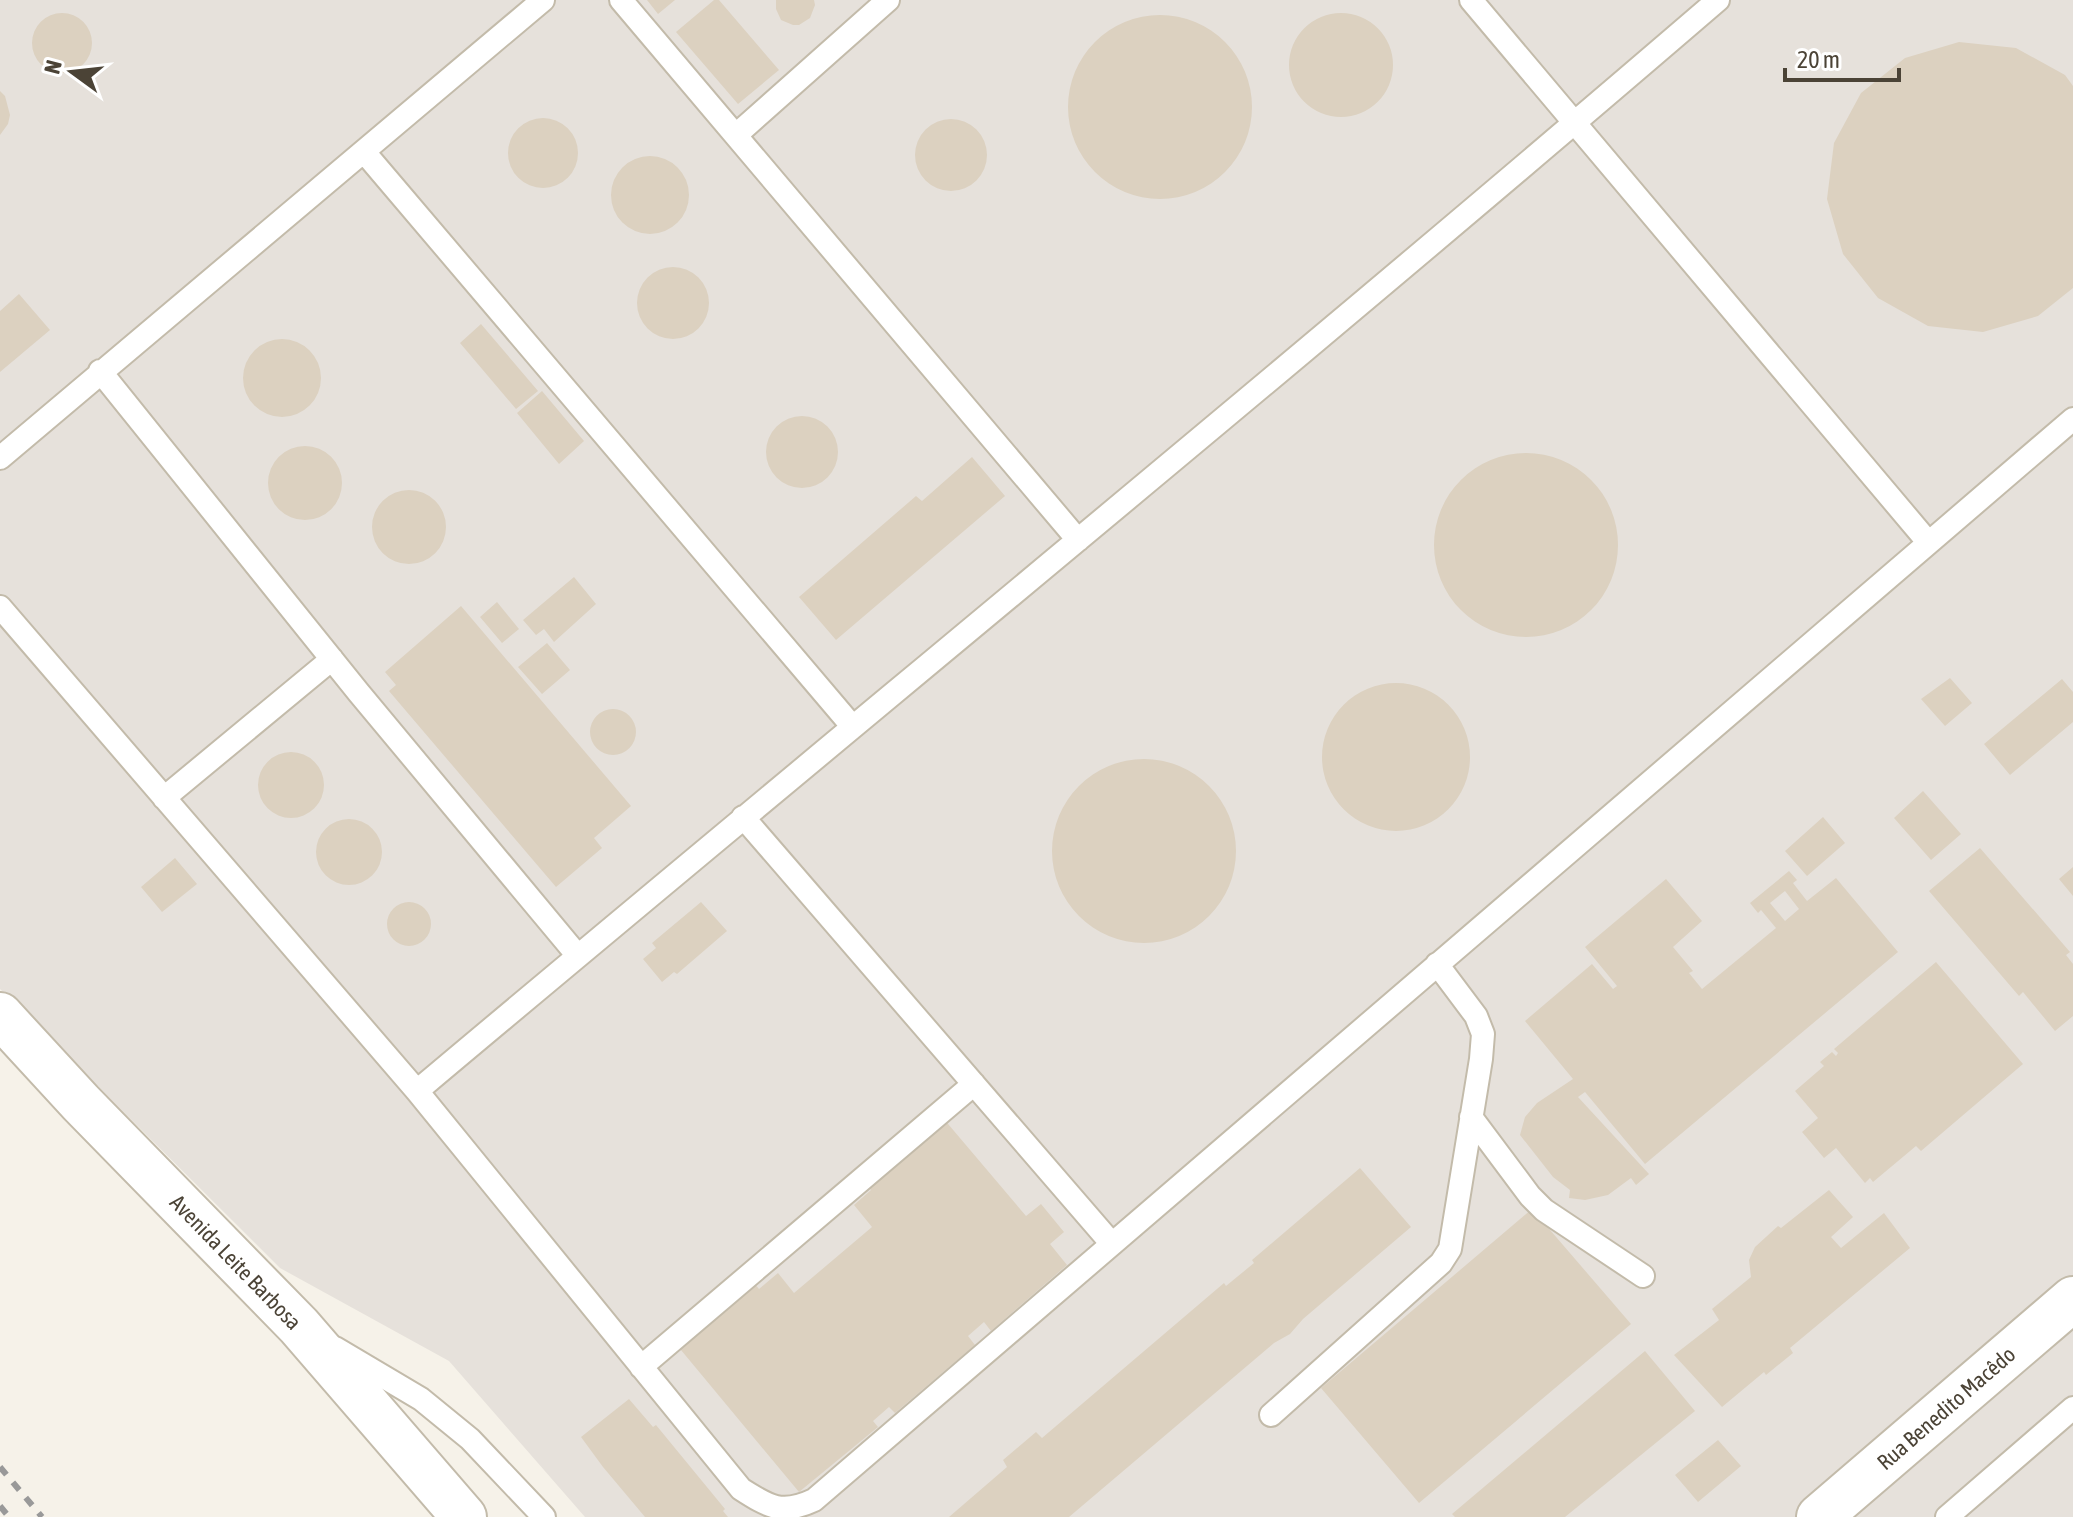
<svg xmlns="http://www.w3.org/2000/svg" width="2073" height="1517" font-family="'Asap Condensed',sans-serif">
  <style>
    .industrial { fill: #e6e1db }
    .building { fill: #dcd1c0; fill-rule: evenodd }
    .lines { fill: none; stroke-linecap: round; stroke-linejoin: round }
    .lane-casing { stroke: #c3bbaa; stroke-width: 26 }
    .street-casing { stroke: #c3bbaa; stroke-width: 48 }
    .lane { stroke: #fff; stroke-width: 22 }
    .street { stroke: #fff; stroke-width: 44 }
    .rail { stroke: #999; stroke-width: 6; stroke-dasharray: 10 10; stroke-linecap: butt }
    .labels { text-anchor: middle; stroke-width: 6; stroke-linejoin: round; paint-order: stroke }
    .street-label { font-size: 22px; fill: #4b4336; stroke: #fff }
  </style>
  <rect width="100%" height="100%" fill="#f6f2e9"/>
  <!-- industrial -->
  <path class="industrial" d="M0,0H2073V1517H585L449,1361L280,1268L0,989Z"/>
  <!-- building -->
  <path class="building" d="M647,0H675L658,14Z
    M714,0H719L779,70L738,104L676,32Z
    M776,0H814L815,5L810,18L799,25H793L781,20L776,9Z
    M1289 65a52 52 0 1 1 104 0a52 52 0 1 1-104 0Z
    M32 43a30 30 0 1 1 60 0a30 30 0 1 1-60 0Z
    M1068 107a92 92 0 1 1 184 0a92 92 0 1 1-184 0Z
    M1959,42L2016,48L2065,75L2073,86V288L2038,316L1983,332L1928,326L1878,298L1843,254L1827,199L1834,143L1861,93L1905,58Z
    M0,91L5,96L10,115L8,124L0,135Z
    M508 153a35 35 0 1 1 70 0a35 35 0 1 1-70 0Z
    M915 155a36 36 0 1 1 72 0a36 36 0 1 1-72 0Z
    M611 195a39 39 0 1 1 78 0a39 39 0 1 1-78 0Z
    M637 303a36 36 0 1 1 72 0a36 36 0 1 1-72 0Z
    M19,294L50,330L0,372V311Z
    M481,324L538,391L516,409L460,343Z
    M243 378a39 39 0 1 1 78 0a39 39 0 1 1-78 0Z
    M542,391L584,441L559,464L517,413Z
    M766 452a36 36 0 1 1 72 0a36 36 0 1 1-72 0Z
    M268 483a37 37 0 1 1 74 0a37 37 0 1 1-74 0Z
    M1434 545a92 92 0 1 1 184 0a92 92 0 1 1-184 0Z
    M972,457L1005,496L836,640L799,597L916,496L922,501Z
    M372 527a37 37 0 1 1 74 0a37 37 0 1 1-74 0Z
    M574,577L596,604L554,642L544,629L536,635L523,620Z
    M497,602L519,629L502,643L480,617Z
    M461,606L631,806L594,838L602,848L556,887L389,691L396,685L385,672Z
    M547,643L570,670L542,694L518,667Z
    M1950,678L1972,703L1945,726L1921,699Z
    M2062,679L2073,692V722L2010,775L1984,744Z
    M1322 757a74 74 0 1 1 148 0a74 74 0 1 1-148 0Z
    M590 732a23 23 0 1 1 46 0a23 23 0 1 1-46 0Z
    M258 785a33 33 0 1 1 66 0a33 33 0 1 1-66 0Z
    M1052 851a92 92 0 1 1 184 0a92 92 0 1 1-184 0Z
    M1923,791L1961,834L1931,860L1894,818Z
    M1823,817L1845,843L1807,876L1785,851Z
    M316 852a33 33 0 1 1 66 0a33 33 0 1 1-66 0Z
    M1980,848L2070,952L2066,955L2073,964V1016L2055,1031L2023,992L2019,996L1929,891Z
    M175,858L197,884L162,912L141,887Z
    M2073,867V896L2059,879Z
    M1789,871L1797,880L1793,883L1807,901L1836,878L1898,952L1645,1164L1585,1092L1578,1097L1649,1174L1636,1185L1631,1178L1608,1195L1585,1200L1569,1198L1570,1190L1553,1177L1520,1135L1525,1117L1537,1103L1573,1079L1525,1021L1592,964L1613,989L1617,986L1585,947L1666,879L1702,921L1673,947L1693,971L1689,973L1702,989L1776,928L1761,910L1758,913L1750,903ZM1785,891L1799,909L1785,921L1770,903Z
    M701,902L727,931L677,974L674,972L662,982L643,959L656,948L652,943Z
    M387 924a22 22 0 1 1 44 0a22 22 0 1 1-44 0Z
    M1936,962L2023,1064L1921,1151L1916,1146L1873,1182L1870,1178L1865,1183L1836,1148L1824,1158L1802,1132L1818,1118L1795,1091L1824,1066L1820,1062L1832,1052L1836,1056L1838,1053L1834,1049Z
    M943,1118L1026,1216L1041,1204L1064,1232L1050,1244L1067,1265L991,1331L984,1322L968,1336L975,1345L895,1413L889,1407L873,1421L878,1427L799,1492L676,1344L753,1282L759,1289L778,1273L794,1293L872,1227L854,1205L871,1190L866,1184Z
    M1360,1168L1411,1227L1303,1319L1290,1334L1274,1343L1069,1517H949L1007,1467L1003,1460L1036,1432L1042,1438L1224,1283L1226,1286L1254,1263L1252,1260Z
    M1829,1190L1853,1217L1831,1237L1841,1248L1884,1213L1910,1248L1790,1348L1793,1353L1766,1375L1764,1372L1722,1407L1674,1355L1719,1320L1712,1309L1751,1277L1749,1260L1755,1247L1778,1226L1781,1228Z
    M1532,1209L1631,1324L1419,1503L1321,1388Z
    M1645,1351L1695,1411L1565,1517H1455L1452,1514Z
    M629,1399L653,1427L656,1425L725,1509L723,1511L728,1517H645L603,1467L581,1437Z
    M1718,1440L1741,1466L1698,1502L1675,1475Z"/>
  <g class="lines">
    <defs>
      <path id="lane" d="M621,0L1078,540
        M1471,0L1928,542
        M736,135L888,0
        M365,153L852,726
        M100,371L359,693L578,956
        M0,458L543,0
        M0,607L417,1091L741,1489C769,1507 782,1515 814,1500L2073,419
        M164,798L332,659
        M743,817L1112,1244
        M417,1091C850,727 1289,369 1718,0
        M1471,1117L1530,1196L1544,1210L1643,1276
        M335,1348L421,1399L470,1439L544,1517
        M641,1367L974,1084
        M1271,1415L1441,1263L1450,1249L1481,1059L1483,1034L1476,1016L1437,964
        M1947,1517L2073,1408"/>
      <path id="street" d="M0,1015L81,1103L299,1326L464,1517
        M1819,1517L2073,1299"/>
    </defs>
    <!-- lane casing -->
    <use href="#lane" class="lane-casing"/>
    <!-- street casing -->
    <use href="#street" class="street-casing"/>
    <!-- lane -->
    <use href="#lane" class="lane"/>
    <!-- street -->
    <use href="#street" class="street"/>
    <!-- rail -->
    <path class="rail" d="M0,1467L42,1517
      M0,1506L9,1517"/>
  </g>
  <g class="labels">
    <!-- street labels -->
    <g class="street-label">
      <text transform="translate(236 1262) rotate(46)" y="8">Avenida Leite Barbosa</text>
      <text transform="translate(1946 1408) rotate(-41)" y="8">Rua Benedito Macêdo</text>
    </g>
  </g>
  <!-- north arrow -->
  <g transform="translate(72 72) rotate(285)" stroke="#ffffff" stroke-width="6" paint-order="stroke">
  <path d="M0-6L14 30L0 20L-14 30Z" fill="#4b4336"/>
  <text y="-12" font-size="22" font-weight="bold" text-anchor="middle" fill="#4b4336">N</text>
  </g>
  <!-- scale -->
  <path d="M1785 68v12h114v-12" fill="none" stroke="#4b4336" stroke-width="4"/>
  <text x="1797" y="68" font-size="24" fill="#4b4336" stroke="#ffffff" stroke-width="6" paint-order="stroke">20 m</text>
</svg>
